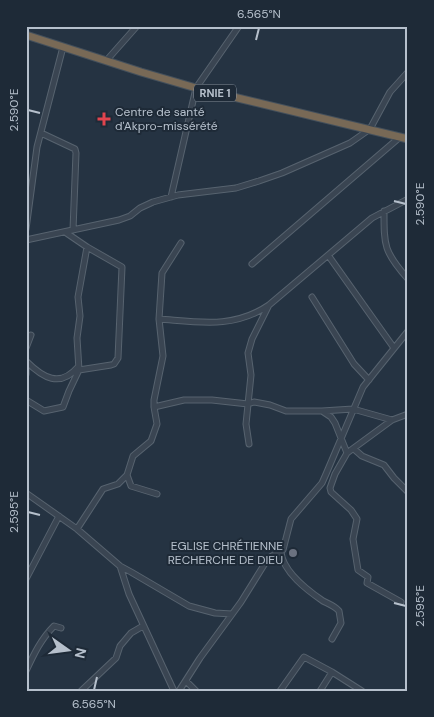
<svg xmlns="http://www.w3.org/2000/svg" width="434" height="717" font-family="'DM Sans',sans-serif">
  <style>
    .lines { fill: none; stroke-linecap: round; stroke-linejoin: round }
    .minor-casing { stroke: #57636f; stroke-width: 7 }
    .highway-casing { stroke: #44505c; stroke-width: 9 }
    .minor { stroke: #3a4552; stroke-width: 5 }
    .highway { stroke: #786956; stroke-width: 7 }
    .ticks { fill: none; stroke: #b6c0cc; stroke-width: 2 }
    .health-dot { fill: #e0444e; stroke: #1e2a37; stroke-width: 2 }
    .worship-dot { fill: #6b7280; stroke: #1e2a37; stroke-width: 2 }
    .labels { text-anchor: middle; stroke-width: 4; stroke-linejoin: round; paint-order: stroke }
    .shield { fill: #1e2a37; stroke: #88939f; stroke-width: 1 }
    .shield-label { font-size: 11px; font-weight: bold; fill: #b6c0cc }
    .poi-label { font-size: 12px; fill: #b6c0cc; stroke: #1e2a37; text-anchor: start }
    .neatline { fill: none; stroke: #b6c0cc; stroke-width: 2 }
    .ticks-label { font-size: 12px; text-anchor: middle; fill: #b6c0cc }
  </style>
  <rect width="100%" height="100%" fill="#253342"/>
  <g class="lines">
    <defs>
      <path id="minor" d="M106,61L137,26
        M41,133L75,149L76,153L73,230
        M171,197L196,88L239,26
        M384,211C384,246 384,252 408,279
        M26,229L37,147L63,47
        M26,240L119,220L130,216L140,208L153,202L178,195L236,188L259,181L282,173L350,143L370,129L390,92L408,72
        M328,255L394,348
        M252,264L400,137
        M312,297L354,364L369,380
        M159,319C199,322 234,329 269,305L372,218L408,199
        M26,348L31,335
        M26,361C43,378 60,388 78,367
        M26,363V374
        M79,370L77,338L80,316L78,297L87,247
        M26,400L44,411L63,407L69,391L79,370L111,365L114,364L118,358L122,267L87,247L65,232
        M154,407V400L163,356L159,319L162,273L181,243
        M322,411L353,409L392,420
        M249,444L246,424L251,375L248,353L252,339L268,307
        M354,449L362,456L384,465L394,478L408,492
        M347,453L392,420L408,414
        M127,475L131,486L157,494
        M26,493L77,529L120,566L131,572L189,606L215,613L232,614
        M77,529L103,489L118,484L127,475L133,456L151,441L157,424L154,407L184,400H212L248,404L254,402L270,405L286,411H322L331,417L335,423L347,453L335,474L330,488L331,492L351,510L357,519L353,539L358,570L368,577L367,583L401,602
        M281,552C283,572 307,590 323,601C329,604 335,606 339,611L341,623L332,639
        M120,566L129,594L174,691
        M26,579L59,516
        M26,671C34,654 41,639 54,626L61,628
        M186,681L196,691
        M81,691L116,658L120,646L131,633L143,626
        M179,691L200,658L241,602L264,565L270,557L283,550L291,519L322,483L326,474L363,387L408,331
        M280,691L304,657L332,672
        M320,691L332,672L362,691"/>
      <path id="highway" d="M26,35L141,72L196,88L408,139"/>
    </defs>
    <!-- minor casing -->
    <use href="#minor" class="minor-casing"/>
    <!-- highway casing -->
    <use href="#highway" class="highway-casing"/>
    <!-- minor -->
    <use href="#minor" class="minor"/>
    <!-- highway -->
    <use href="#highway" class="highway"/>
  </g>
  <!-- ticks -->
  <path class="ticks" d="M256,40L259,28M28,110L40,113M394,201L406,204M28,512L40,515M394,603L406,606M94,690L97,677"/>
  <!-- markers -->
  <path class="health-dot" d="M101.5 111.5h5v5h5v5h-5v5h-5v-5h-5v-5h5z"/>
  <circle class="worship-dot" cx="293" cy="553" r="5"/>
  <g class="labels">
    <!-- shield labels -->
    <rect class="shield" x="194" y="84.5" width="42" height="17" rx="4"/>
    <g class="shield-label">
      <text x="215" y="97">RNIE 1</text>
    </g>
    <!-- poi labels -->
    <g class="poi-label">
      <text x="115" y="116">Centre de santé<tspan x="115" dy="14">d'Akpro-missérété</tspan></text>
      <text x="283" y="550" text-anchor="end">EGLISE CHRÉTIENNE<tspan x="283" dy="14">RECHERCHE DE DIEU</tspan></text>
    </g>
  </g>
  <!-- border -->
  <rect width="434" height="717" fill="none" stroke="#1e2a37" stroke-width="55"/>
  <!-- north arrow -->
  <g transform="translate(68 650) rotate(104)" stroke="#1e2a37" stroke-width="4" paint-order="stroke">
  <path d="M0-4L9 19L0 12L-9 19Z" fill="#b6c0cc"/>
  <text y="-8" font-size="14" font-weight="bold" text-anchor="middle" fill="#b6c0cc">N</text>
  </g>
  <rect x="28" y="28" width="378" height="662" class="neatline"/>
  <g class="ticks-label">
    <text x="259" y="18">6.565°N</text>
    <text transform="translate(14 110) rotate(-90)" y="4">2.590°E</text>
    <text transform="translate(420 204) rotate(-90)" y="4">2.590°E</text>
    <text transform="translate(14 512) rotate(-90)" y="4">2.595°E</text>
    <text transform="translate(420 606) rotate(-90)" y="4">2.595°E</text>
    <text x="94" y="708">6.565°N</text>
  </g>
</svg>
